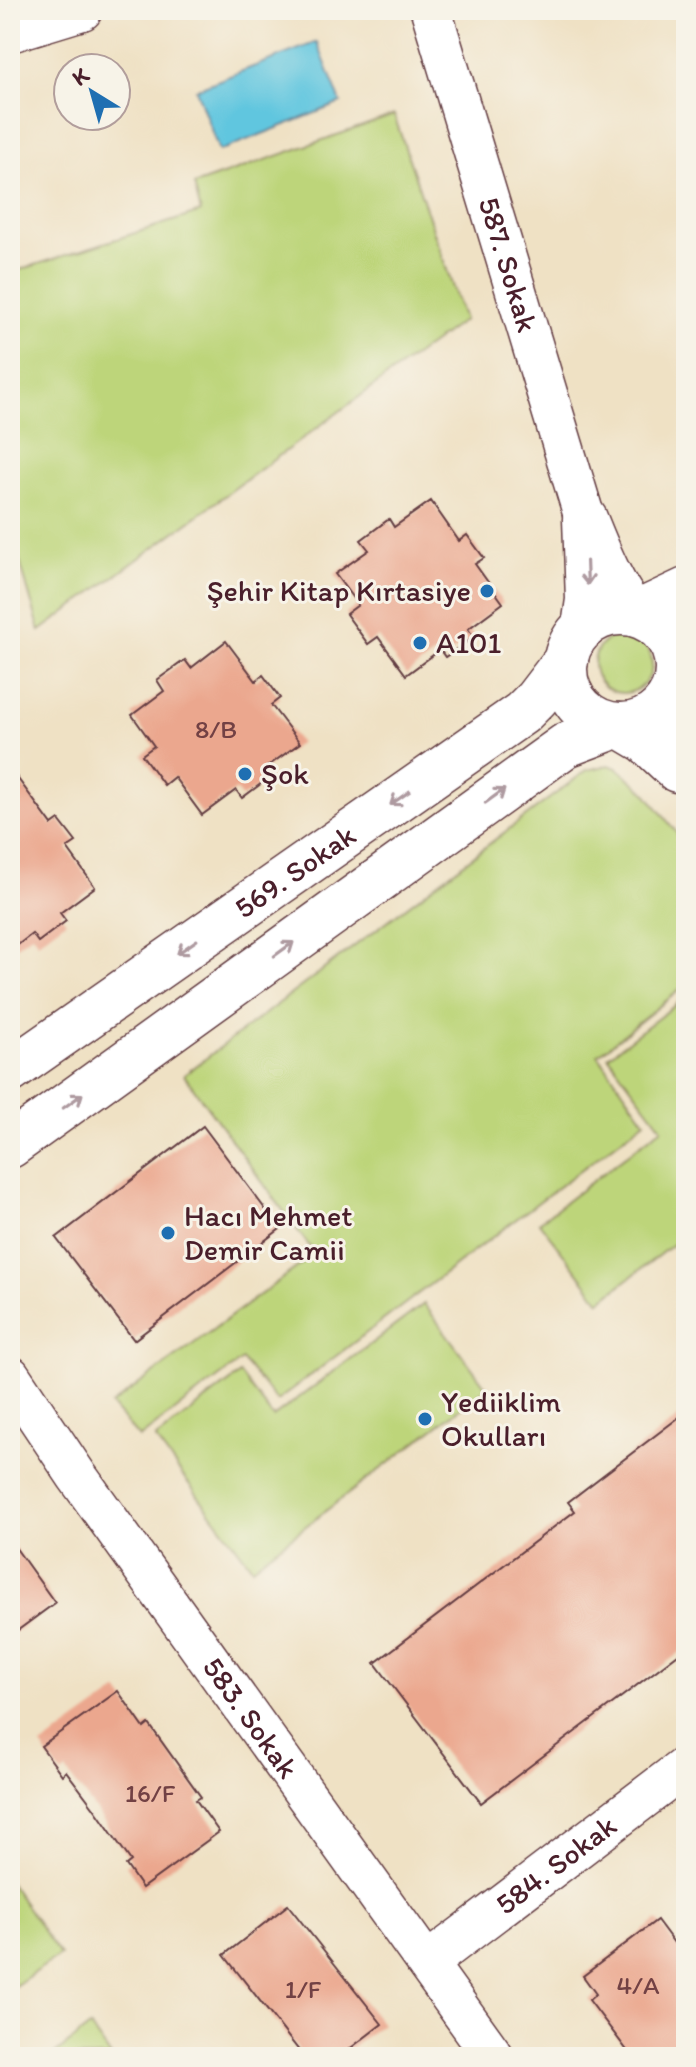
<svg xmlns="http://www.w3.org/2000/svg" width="696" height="2067" font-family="Itim,sans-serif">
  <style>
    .green { fill: #bdd57a; stroke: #847a52; stroke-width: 2 }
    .water { fill: #61c6df; stroke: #567285; stroke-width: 2 }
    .building { fill: #eba78e }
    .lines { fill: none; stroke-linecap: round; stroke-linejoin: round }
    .minor-casing { stroke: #633c42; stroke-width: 43 }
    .tertiary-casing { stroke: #633c42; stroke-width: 47 }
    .minor { stroke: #fff; stroke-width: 40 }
    .tertiary { stroke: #fff; stroke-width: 44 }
    .oneway { stroke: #ae9aa0 }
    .poi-dot { fill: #1f6fb2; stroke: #f7f3e8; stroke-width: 3 }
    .labels { text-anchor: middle; stroke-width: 6; stroke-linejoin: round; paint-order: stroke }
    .number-label { font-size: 26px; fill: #724144 }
    .street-label { font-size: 30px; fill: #4a1f2b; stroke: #f7f3e8 }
    .poi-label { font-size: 30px; fill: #4a1f2b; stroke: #f7f3e8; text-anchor: start }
  </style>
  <rect width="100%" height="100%" fill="#f7f3e8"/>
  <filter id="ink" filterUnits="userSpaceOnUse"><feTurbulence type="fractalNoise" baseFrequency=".0125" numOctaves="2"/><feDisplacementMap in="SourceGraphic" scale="16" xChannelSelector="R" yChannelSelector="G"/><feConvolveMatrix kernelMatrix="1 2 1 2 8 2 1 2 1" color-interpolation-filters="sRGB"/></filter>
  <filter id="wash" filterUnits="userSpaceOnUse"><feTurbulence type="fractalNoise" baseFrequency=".006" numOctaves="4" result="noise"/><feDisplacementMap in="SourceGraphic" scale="32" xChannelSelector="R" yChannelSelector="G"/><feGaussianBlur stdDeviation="1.8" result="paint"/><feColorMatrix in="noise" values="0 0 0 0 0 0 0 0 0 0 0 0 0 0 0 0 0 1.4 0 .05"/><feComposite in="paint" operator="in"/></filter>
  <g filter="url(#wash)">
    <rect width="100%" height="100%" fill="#efe1c4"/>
    <!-- green -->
    <path class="green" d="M394,115L464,320L40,631L10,528V273L201,212L194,185Z
      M594 664a29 29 0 1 1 58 0a29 29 0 1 1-58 0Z
      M609,765L619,769L645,792L686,845V985L598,1055L645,1121L277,1401L242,1360L139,1438L111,1405L315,1254L184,1075L587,770Z
      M686,997V1234L600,1301L539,1222L662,1128L608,1056Z
      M424,1304L487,1388L252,1567L155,1439L240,1374L273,1417Z
      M10,1883L60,1955L10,1989Z
      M90,2027L111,2057H51Z"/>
    <!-- water -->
    <path class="water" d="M317,42L341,103L219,151L196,89Z"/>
    <g id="blocks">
      <!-- building -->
      <path class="building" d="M431,501L459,541L467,535L484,558L475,564L503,603L468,629L474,637L445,657L440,650L406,675L378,637L368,644L346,614L358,605L335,574L369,550L361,540L389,519L394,527Z
        M226,641L256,681L263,675L280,698L271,705L300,743L264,769L270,777L242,798L236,790L202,815L174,777L164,785L142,755L154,746L132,715L164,691L157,680L185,660L191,668Z
        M10,768L52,825L59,820L76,842L67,848L95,887L60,913L66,921L38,942L32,934L10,951Z
        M203,1126L280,1229L134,1340L56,1238Z
        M686,1412V1648L481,1803L375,1663L575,1511L568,1502Z
        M10,1540L55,1603L10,1636Z
        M118,1691L144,1728L149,1724L201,1797L196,1800L219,1832L142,1888L126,1865L131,1861L94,1808L66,1771L62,1775L41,1746Z
        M288,1905L382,2024L339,2057H304L224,1955Z
        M657,1920L686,1959V2057H632L589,2000L596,1994L583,1976Z"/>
    </g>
  </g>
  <g filter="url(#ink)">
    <use href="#blocks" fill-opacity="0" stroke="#633c42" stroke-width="2"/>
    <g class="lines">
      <defs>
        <g id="minor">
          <path id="s1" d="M431,10L585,519"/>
          <path d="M10,32L82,10"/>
          <path id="s2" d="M10,1376L77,1476L494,2057"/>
          <path id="s3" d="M427,1963L686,1766"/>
        </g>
        <g id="tertiary">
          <circle cx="621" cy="669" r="56"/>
          <path d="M584,627L588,600L585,519C599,553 611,586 635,614L686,590"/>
          <path id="s4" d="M10,1071L522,713L536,699L566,660"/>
          <path d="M10,1146L566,745L619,725L646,741L677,770L668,736L667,701"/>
        </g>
      </defs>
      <!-- minor casing -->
      <use href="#minor" class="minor-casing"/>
      <!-- tertiary casing -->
      <use href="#tertiary" class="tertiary-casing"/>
      <!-- minor -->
      <use href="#minor" class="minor"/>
      <!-- tertiary -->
      <use href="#tertiary" class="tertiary"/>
    </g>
    <!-- one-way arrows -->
    <defs><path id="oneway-shaft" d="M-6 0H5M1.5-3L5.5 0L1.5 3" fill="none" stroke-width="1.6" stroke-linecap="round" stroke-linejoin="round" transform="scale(2)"/></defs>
    <g class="oneway">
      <use href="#oneway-shaft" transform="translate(587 573) rotate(88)"/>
      <use href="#oneway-shaft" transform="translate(495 796) rotate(-36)"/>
      <use href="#oneway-shaft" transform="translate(400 798) rotate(145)"/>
      <use href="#oneway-shaft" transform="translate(187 947) rotate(145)"/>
      <use href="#oneway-shaft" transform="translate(284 949) rotate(-36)"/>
      <use href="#oneway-shaft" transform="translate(73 1101) rotate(-36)"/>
    </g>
  </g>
  <!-- markers -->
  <g class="poi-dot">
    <circle cx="487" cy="591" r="8"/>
    <circle cx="420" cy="643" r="8"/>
    <circle cx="245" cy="774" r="8"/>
    <circle cx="168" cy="1233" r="8"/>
    <circle cx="425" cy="1419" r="8"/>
  </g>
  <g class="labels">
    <!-- number labels -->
    <g class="number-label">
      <text x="216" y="738">8/B</text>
      <text x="150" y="1802">16/F</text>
      <text x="638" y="1994">4/A</text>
      <text x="303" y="1998">1/F</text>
    </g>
    <!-- street labels -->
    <g class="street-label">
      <text dy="10" stroke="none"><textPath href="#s1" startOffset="266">587. Sokak</textPath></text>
      <text dy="10" stroke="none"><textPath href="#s4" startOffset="348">569. Sokak</textPath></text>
      <text dy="10" stroke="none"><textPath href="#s2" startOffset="418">583. Sokak</textPath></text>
      <text dy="10" stroke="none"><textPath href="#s3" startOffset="162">584. Sokak</textPath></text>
    </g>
    <!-- poi labels -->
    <g class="poi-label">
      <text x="471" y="601" text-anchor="end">Şehir Kitap Kırtasiye</text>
      <text x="436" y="653">A101</text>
      <text x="261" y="784">Şok</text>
      <text x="184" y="1226">Hacı Mehmet<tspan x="184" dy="34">Demir Camii</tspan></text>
      <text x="441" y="1412">Yediiklim<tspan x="441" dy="34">Okulları</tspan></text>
    </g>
  </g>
  <!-- margin -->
  <rect width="696" height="2067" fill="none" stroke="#f7f3e8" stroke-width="40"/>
  <!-- north arrow -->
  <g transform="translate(92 92) rotate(323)"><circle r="38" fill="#f7f3e8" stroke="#b29e9c" stroke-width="2"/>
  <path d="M0-6L14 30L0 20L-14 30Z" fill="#1f6fb2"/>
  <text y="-12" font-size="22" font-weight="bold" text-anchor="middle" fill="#4a1f2b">K</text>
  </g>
</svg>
